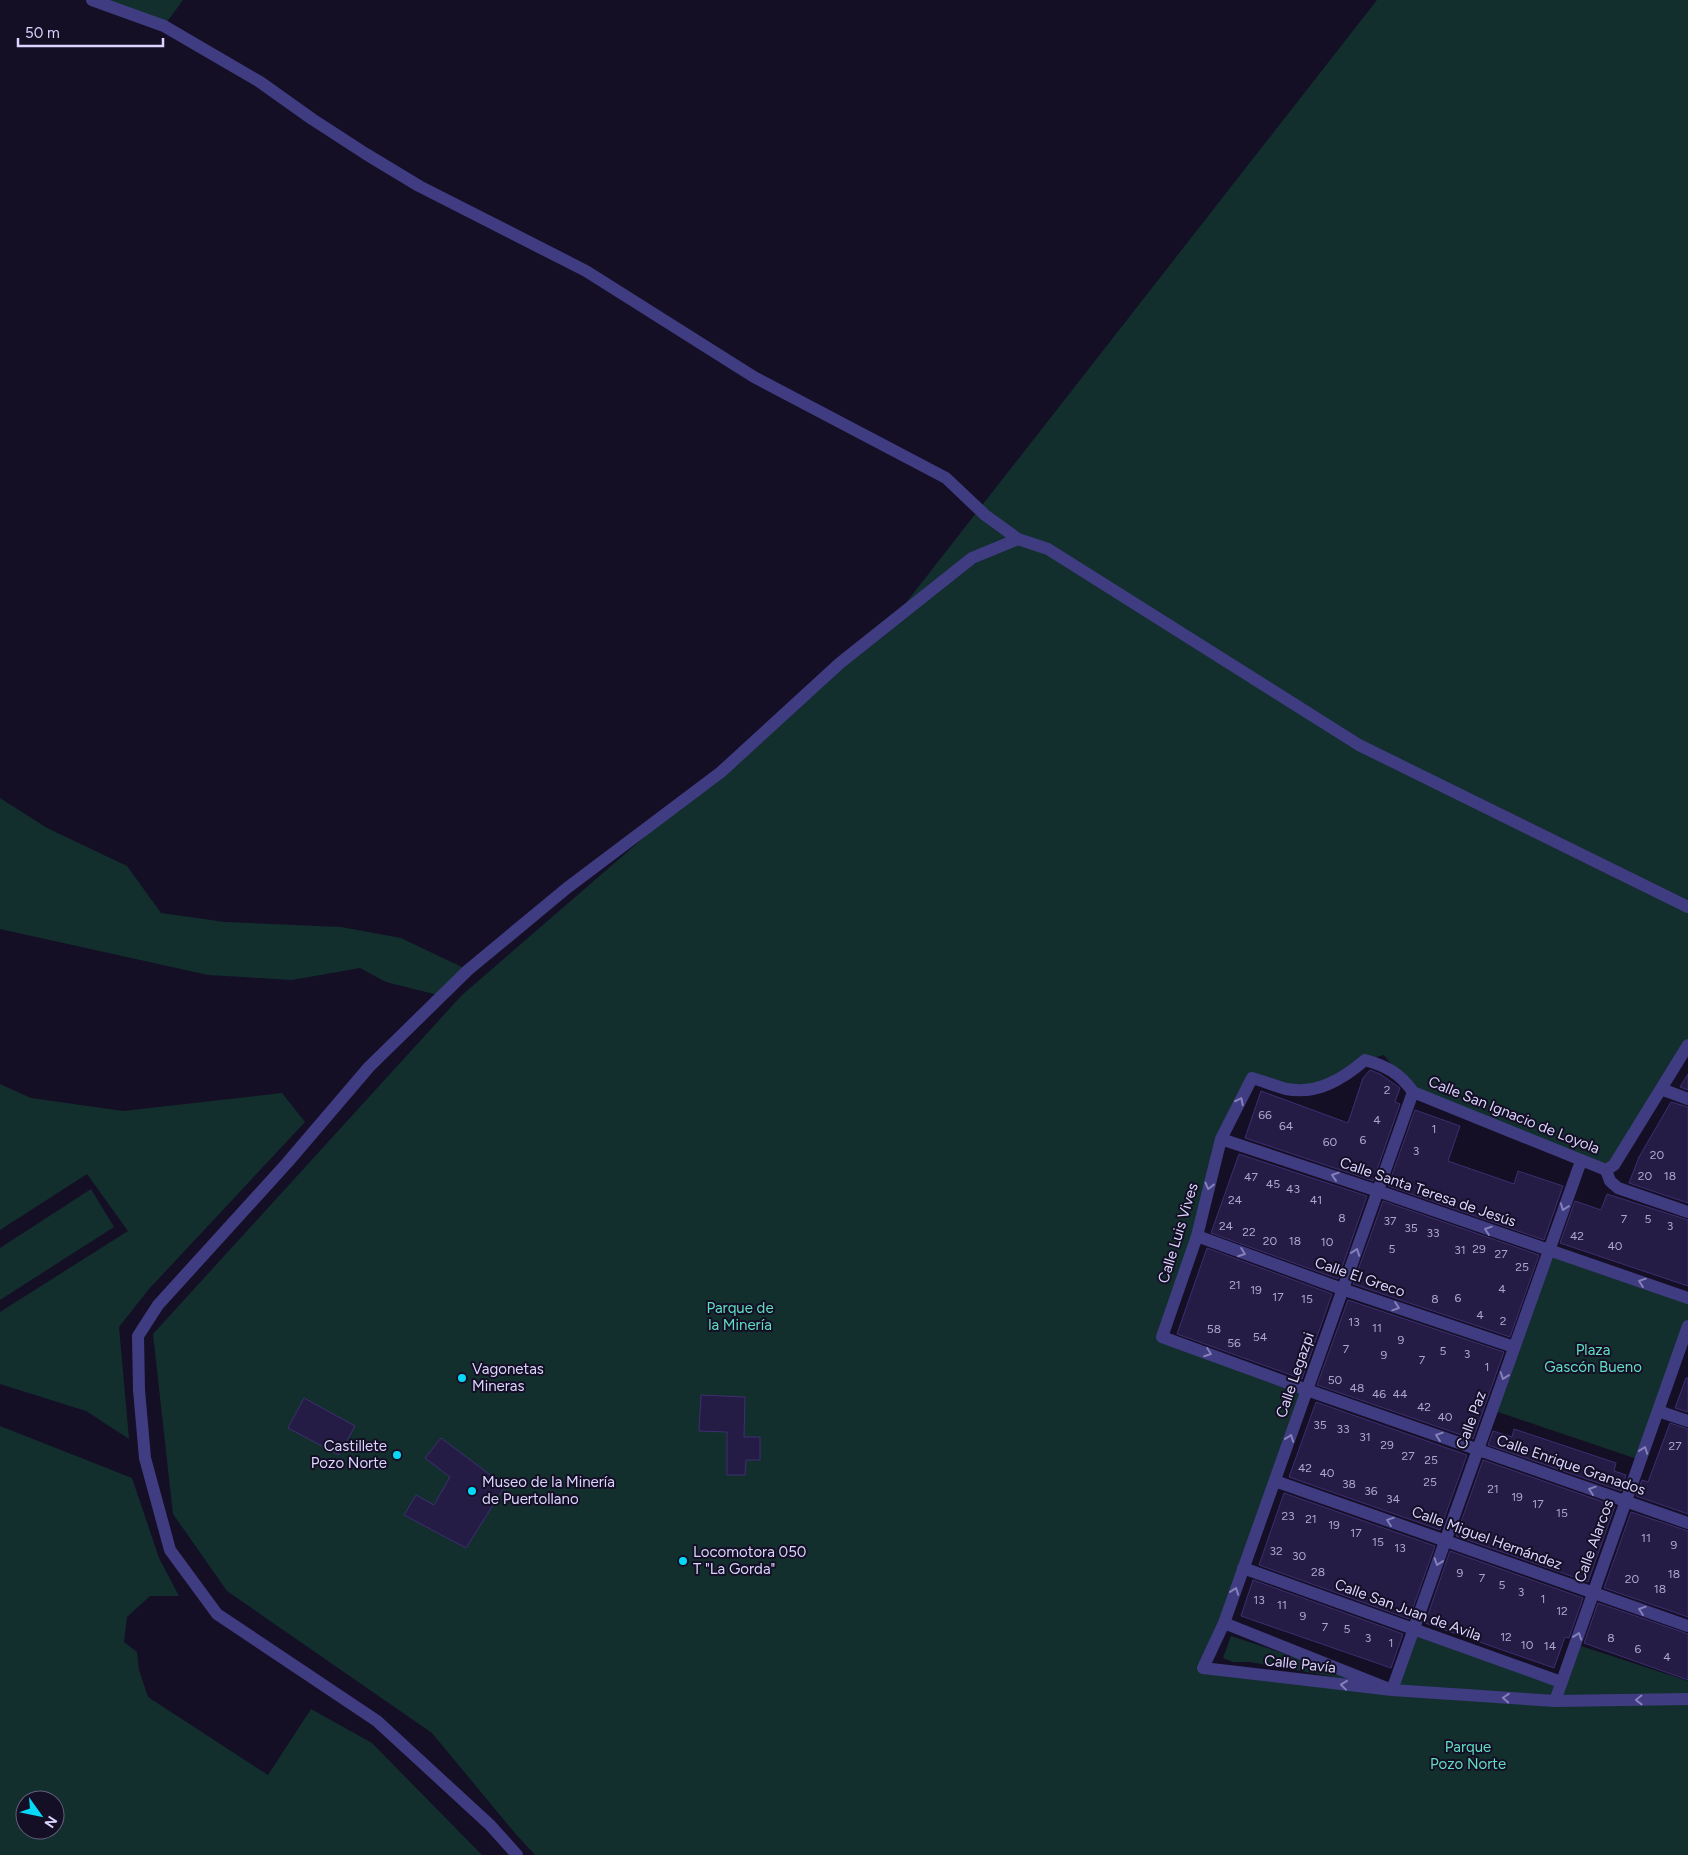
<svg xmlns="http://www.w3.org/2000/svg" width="1688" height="1855" font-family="Figtree,sans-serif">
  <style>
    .green { fill: #122f2e; fill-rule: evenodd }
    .building { fill: #251c45; stroke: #3d2e71 }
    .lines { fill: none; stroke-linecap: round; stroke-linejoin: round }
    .minor { stroke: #403c82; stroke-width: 12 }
    .oneway { stroke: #8580ba }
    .poi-dot { fill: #06d9f8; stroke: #140f25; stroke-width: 2 }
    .labels { text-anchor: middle; stroke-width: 4; stroke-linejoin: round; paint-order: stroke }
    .number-label { font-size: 12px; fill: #ada6d0 }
    .street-label { font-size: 15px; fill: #dad4fe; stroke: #140f25 }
    .park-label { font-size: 15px; fill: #61ddc1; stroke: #140f25 }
    .poi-label { font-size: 15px; fill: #dad4fe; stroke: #140f25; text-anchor: start }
  </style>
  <rect width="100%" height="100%" fill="#140f25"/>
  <!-- green -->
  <path class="green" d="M92,0H183L164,26Z
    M1377,0H1688V1045L1606,1170L1413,1092L1384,1055L1365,1060L1308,1090L1252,1078L1221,1139L1162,1336L1307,1390L1204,1668L1392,1690L1414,1630L1561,1682L1575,1644L1688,1681V1855H535L514,1832L432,1733L227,1591L173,1514L153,1334L462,995L887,627Z
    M0,798L47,828L127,866L161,913L225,922L341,927L401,938L468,970L442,996L386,982L360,968L292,980L208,975L0,929Z
    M0,1084L31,1098L123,1111L282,1093L305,1122L149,1289L119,1327L129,1439L86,1411L0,1384V1312L128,1231L87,1174L0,1230Z
    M91,1189L114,1227L0,1300V1248Z
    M1549,1251L1688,1298V1326L1640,1460L1492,1410Z
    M0,1426L132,1478L159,1558L179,1596H150L127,1617L124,1642L137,1652L139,1670L148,1697L268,1775L311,1709L372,1743L482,1855H0ZM25,1800H55V1830H25Z
    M1231,1636L1349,1675L1346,1679L1250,1662H1233L1223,1658Z"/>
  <!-- building -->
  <path class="building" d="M1370,1070L1380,1074L1400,1088L1395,1102L1400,1104L1373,1181L1245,1138L1261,1091L1348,1123L1363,1078Z
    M1688,1074V1090L1680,1087Z
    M1671,1102L1688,1107V1203L1629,1183L1639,1157Z
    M1415,1110L1460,1126L1448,1161L1514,1184L1518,1171L1563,1186L1544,1240L1388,1186Z
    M1239,1154L1367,1196L1338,1279L1211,1233Z
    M1607,1194L1688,1220V1286L1560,1243L1575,1201L1601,1210Z
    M1383,1201L1539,1255L1510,1337L1353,1284Z
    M1207,1248L1332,1294L1302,1379L1177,1334Z
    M1348,1300L1504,1352L1473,1439L1317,1385Z
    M1686,1378H1688V1412L1675,1408Z
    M701,1395L745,1397L744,1437H760V1460H746L745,1475H727V1432L699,1431Z
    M304,1398L355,1426L339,1455L288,1428Z
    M1316,1402L1467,1455L1440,1530L1289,1477Z
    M1670,1423L1688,1429V1514L1636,1496L1642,1480L1648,1482Z
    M1514,1429L1616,1463L1614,1471L1626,1475L1621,1491L1488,1445L1493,1431L1512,1437Z
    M441,1438L505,1486L466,1548L404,1515L416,1495L434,1505L450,1477L425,1458Z
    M1483,1460L1615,1506L1588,1582L1456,1536Z
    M1284,1493L1435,1546L1409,1619L1259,1565Z
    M1631,1512L1688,1531V1617L1604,1588Z
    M1450,1551L1583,1598L1569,1638L1565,1637L1554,1668L1425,1623Z
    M1253,1580L1403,1634L1391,1668L1241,1616Z
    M1598,1603L1688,1634V1680L1584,1643Z"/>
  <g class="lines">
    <!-- minor -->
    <path class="minor" d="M92,0L164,26L260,82L312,119L366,154L419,186L586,271L754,377L946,478L985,515L1018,539L1048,549L1359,745L1688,907
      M1688,1045L1614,1165L1606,1170L1413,1092C1400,1073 1386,1066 1365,1060C1343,1079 1317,1095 1286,1089C1275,1086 1263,1081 1252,1078L1221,1139L1378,1191L1688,1298
      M1661,1089L1688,1099
      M1413,1092L1224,1623L1203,1668L1392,1690L1555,1701L1688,1699
      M1221,1139L1197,1236L1162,1337L1307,1390L1688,1523
      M1606,1170L1610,1181L1618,1188L1688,1212
      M1197,1236L1342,1289L1514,1347
      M1658,1411L1688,1421
      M1275,1481L1688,1626
      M1243,1568L1561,1682
      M1224,1623L1392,1690L1581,1161
      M1555,1701L1688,1326
      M517,1855L490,1825L377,1721L217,1614L170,1550L145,1458L139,1390L138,1336L158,1305L287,1163L369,1067L468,970L567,888L721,772L840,663L972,558L1018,539"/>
  </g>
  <!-- one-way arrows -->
  <defs><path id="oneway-chevron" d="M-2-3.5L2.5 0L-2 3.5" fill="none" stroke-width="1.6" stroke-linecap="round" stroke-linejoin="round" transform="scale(1.25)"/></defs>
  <g class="oneway">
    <use href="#oneway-chevron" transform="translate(1240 1101) rotate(-63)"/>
    <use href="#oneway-chevron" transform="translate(1335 1176) rotate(-162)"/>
    <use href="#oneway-chevron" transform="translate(1209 1186) rotate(104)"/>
    <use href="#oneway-chevron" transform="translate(1564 1207) rotate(110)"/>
    <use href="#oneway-chevron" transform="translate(1488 1230) rotate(-161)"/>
    <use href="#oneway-chevron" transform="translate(1356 1252) rotate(-70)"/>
    <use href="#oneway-chevron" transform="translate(1242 1253) rotate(20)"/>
    <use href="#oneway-chevron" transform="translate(1642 1282) rotate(-161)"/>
    <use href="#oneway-chevron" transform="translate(1396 1307) rotate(19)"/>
    <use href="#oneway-chevron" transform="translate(1208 1353) rotate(20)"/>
    <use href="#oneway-chevron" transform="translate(1504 1376) rotate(109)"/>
    <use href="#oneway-chevron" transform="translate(1439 1436) rotate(-161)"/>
    <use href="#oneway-chevron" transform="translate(1290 1438) rotate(-70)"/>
    <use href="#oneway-chevron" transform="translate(1644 1450) rotate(-70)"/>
    <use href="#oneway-chevron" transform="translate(1592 1490) rotate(-161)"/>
    <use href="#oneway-chevron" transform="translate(1390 1521) rotate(-161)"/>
    <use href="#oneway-chevron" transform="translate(1438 1562) rotate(109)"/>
    <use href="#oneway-chevron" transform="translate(1235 1591) rotate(-70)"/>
    <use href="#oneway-chevron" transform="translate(1642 1610) rotate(-161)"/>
    <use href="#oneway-chevron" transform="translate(1578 1636) rotate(-71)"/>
    <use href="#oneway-chevron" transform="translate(1344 1685) rotate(-174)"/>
    <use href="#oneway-chevron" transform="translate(1506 1698) rotate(-176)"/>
    <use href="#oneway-chevron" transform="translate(1639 1700) rotate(179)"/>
  </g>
  <!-- markers -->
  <g class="poi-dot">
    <circle cx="462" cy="1378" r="5"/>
    <circle cx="397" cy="1455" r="5"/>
    <circle cx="472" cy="1491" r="5"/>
    <circle cx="683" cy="1561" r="5"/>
  </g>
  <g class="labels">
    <!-- number labels -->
    <g class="number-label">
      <text x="1387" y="1094">2</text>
      <text x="1265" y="1119">66</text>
      <text x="1377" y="1124">4</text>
      <text x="1286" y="1130">64</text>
      <text x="1434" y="1133">1</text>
      <text x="1363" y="1144">6</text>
      <text x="1330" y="1146">60</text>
      <text x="1416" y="1155">3</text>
      <text x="1657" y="1159">20</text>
      <text x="1645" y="1180">20</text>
      <text x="1670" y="1180">18</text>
      <text x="1251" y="1181">47</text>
      <text x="1273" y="1188">45</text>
      <text x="1293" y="1193">43</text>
      <text x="1235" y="1204">24</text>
      <text x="1316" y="1204">41</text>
      <text x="1342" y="1222">8</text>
      <text x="1624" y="1223">7</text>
      <text x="1648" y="1223">5</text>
      <text x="1390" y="1225">37</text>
      <text x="1226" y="1230">24</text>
      <text x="1670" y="1230">3</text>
      <text x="1411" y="1232">35</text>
      <text x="1249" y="1236">22</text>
      <text x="1433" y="1237">33</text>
      <text x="1577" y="1240">42</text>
      <text x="1270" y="1245">20</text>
      <text x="1295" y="1245">18</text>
      <text x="1327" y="1246">10</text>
      <text x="1615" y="1250">40</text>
      <text x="1392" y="1253">5</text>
      <text x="1479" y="1253">29</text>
      <text x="1460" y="1254">31</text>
      <text x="1501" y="1258">27</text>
      <text x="1522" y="1271">25</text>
      <text x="1235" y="1289">21</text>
      <text x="1502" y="1293">4</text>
      <text x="1256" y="1294">19</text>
      <text x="1278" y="1301">17</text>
      <text x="1458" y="1302">6</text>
      <text x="1307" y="1303">15</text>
      <text x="1435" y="1303">8</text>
      <text x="1480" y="1319">4</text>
      <text x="1503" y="1325">2</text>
      <text x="1354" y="1326">13</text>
      <text x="1377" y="1332">11</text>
      <text x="1214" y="1333">58</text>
      <text x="1260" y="1341">54</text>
      <text x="1401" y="1344">9</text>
      <text x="1234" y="1347">56</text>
      <text x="1346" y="1353">7</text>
      <text x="1443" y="1355">5</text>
      <text x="1467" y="1358">3</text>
      <text x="1384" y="1359">9</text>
      <text x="1422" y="1364">7</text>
      <text x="1487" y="1371">1</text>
      <text x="1335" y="1384">50</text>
      <text x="1357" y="1392">48</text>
      <text x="1379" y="1398">46</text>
      <text x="1400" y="1398">44</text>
      <text x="1424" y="1411">42</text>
      <text x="1445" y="1421">40</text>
      <text x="1320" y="1429">35</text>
      <text x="1343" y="1433">33</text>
      <text x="1365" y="1441">31</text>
      <text x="1387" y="1449">29</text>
      <text x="1675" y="1450">27</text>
      <text x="1408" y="1460">27</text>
      <text x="1431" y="1464">25</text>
      <text x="1305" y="1472">42</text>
      <text x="1327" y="1477">40</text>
      <text x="1430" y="1486">25</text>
      <text x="1349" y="1488">38</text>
      <text x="1493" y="1493">21</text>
      <text x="1371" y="1495">36</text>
      <text x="1517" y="1501">19</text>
      <text x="1393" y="1503">34</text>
      <text x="1538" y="1508">17</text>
      <text x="1562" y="1517">15</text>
      <text x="1288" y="1520">23</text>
      <text x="1311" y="1523">21</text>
      <text x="1334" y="1529">19</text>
      <text x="1356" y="1537">17</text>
      <text x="1646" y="1542">11</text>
      <text x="1378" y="1546">15</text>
      <text x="1674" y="1549">9</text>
      <text x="1400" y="1552">13</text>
      <text x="1276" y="1555">32</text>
      <text x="1299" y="1560">30</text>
      <text x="1318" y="1576">28</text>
      <text x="1460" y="1577">9</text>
      <text x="1674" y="1578">18</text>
      <text x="1482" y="1582">7</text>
      <text x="1632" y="1583">20</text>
      <text x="1502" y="1589">5</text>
      <text x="1660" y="1593">18</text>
      <text x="1521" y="1596">3</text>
      <text x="1543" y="1603">1</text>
      <text x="1259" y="1604">13</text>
      <text x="1282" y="1609">11</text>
      <text x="1562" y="1615">12</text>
      <text x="1303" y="1620">9</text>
      <text x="1325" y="1631">7</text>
      <text x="1347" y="1633">5</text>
      <text x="1506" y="1641">12</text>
      <text x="1368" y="1642">3</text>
      <text x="1611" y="1642">8</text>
      <text x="1391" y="1647">1</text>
      <text x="1527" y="1649">10</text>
      <text x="1550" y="1650">14</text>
      <text x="1638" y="1653">6</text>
      <text x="1667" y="1661">4</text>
    </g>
    <!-- street labels -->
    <g class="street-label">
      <text transform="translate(1514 1115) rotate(22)" y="5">Calle San Ignacio de Loyola</text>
      <text transform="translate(1428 1192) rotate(19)" y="5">Calle Santa Teresa de Jesús</text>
      <text transform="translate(1178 1233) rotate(-73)" y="5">Calle Luis Vives</text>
      <text transform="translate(1360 1277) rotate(19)" y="5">Calle El Greco</text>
      <text transform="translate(1295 1375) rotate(-71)" y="5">Calle Legazpi</text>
      <text transform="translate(1471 1420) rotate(-70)" y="5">Calle Paz</text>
      <text transform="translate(1571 1465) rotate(19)" y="5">Calle Enrique Granados</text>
      <text transform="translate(1487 1538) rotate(20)" y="5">Calle Miguel Hernández</text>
      <text transform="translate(1594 1541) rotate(-70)" y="5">Calle Alarcos</text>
      <text transform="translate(1408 1610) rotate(20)" y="5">Calle San Juan de Avila</text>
      <text transform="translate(1300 1664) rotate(6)" y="5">Calle Pavía</text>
    </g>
    <!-- park labels -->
    <g class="park-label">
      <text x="740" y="1313">Parque de<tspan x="740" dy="17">la Minería</tspan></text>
      <text x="1593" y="1355">Plaza<tspan x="1593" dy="17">Gascón Bueno</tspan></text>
      <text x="1468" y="1752">Parque<tspan x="1468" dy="17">Pozo Norte</tspan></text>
    </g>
    <!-- poi labels -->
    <g class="poi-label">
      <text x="472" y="1374">Vagonetas<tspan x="472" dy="17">Mineras</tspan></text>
      <text x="387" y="1451" text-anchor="end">Castillete<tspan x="387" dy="17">Pozo Norte</tspan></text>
      <text x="482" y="1487">Museo de la Minería<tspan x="482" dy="17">de Puertollano</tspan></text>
      <text x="693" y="1557">Locomotora 050<tspan x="693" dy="17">T "La Gorda"</tspan></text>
    </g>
  </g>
  <!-- north arrow -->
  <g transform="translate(40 1815) rotate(123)"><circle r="24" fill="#140f25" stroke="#635e7c"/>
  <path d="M0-4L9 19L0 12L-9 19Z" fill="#06d9f8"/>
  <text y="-8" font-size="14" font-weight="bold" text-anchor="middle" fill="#dad4fe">N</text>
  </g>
  <!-- scale -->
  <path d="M18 38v8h145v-8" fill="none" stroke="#dad4fe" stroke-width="2.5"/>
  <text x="25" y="38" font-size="15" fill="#dad4fe" stroke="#140f25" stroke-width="4" paint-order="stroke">50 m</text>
</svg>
